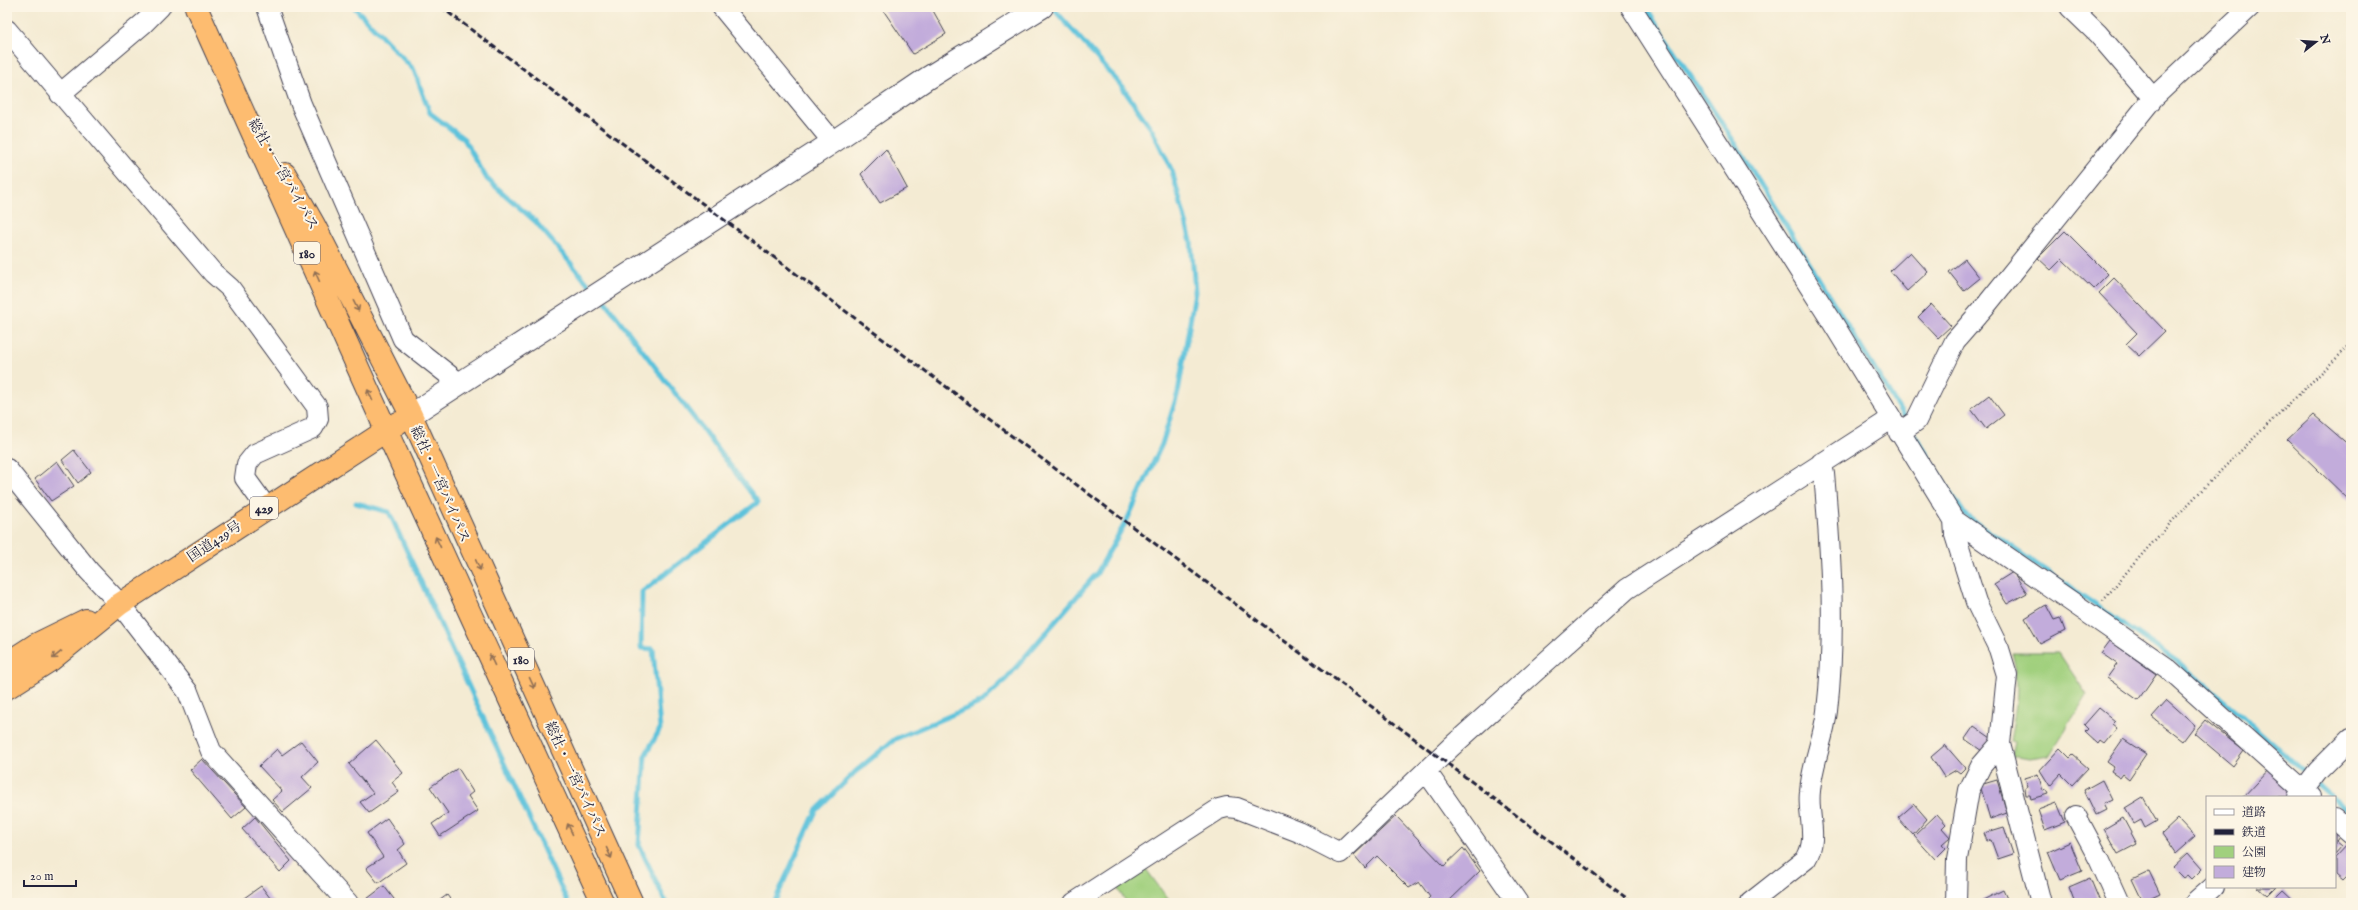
<svg xmlns="http://www.w3.org/2000/svg" width="2358" height="910" font-family="'IM FELL English','Noto Serif JP',serif">
  <style>
    .green { fill: #a1d07e; stroke: #62795c }
    .lines { fill: none; stroke-linecap: round; stroke-linejoin: round }
    .stream { stroke: #5dc2db; stroke-width: 5 }
    .building { fill: #c2acdb }
    .minor-casing { stroke: #424052; stroke-width: 22 }
    .tertiary-casing { stroke: #424052; stroke-width: 24 }
    .trunk-casing { stroke: #424052; stroke-width: 24 }
    .path { stroke: #424052; stroke-width: 2.5; stroke-dasharray: 1 3; stroke-linecap: butt }
    .minor { stroke: #fff; stroke-width: 20 }
    .tertiary { stroke: #fff; stroke-width: 22 }
    .trunk { stroke: #fdbc6f; stroke-width: 22 }
    .rail { stroke: #22223b; stroke-width: 3; stroke-dasharray: 6 3; stroke-linecap: butt }
    .oneway { stroke: #906f55 }
    .labels { text-anchor: middle; stroke-width: 4; stroke-linejoin: round; paint-order: stroke }
    .shield { fill: #fcf5e5; stroke: #63616e; stroke-width: 1 }
    .shield-label { font-size: 13px; font-weight: bold; fill: #22223b }
    .street-label { font-size: 14px; fill: #22223b; stroke: #fcf5e5 }
  </style>
  <rect width="100%" height="100%" fill="#fcf5e5"/>
  <filter id="ink" filterUnits="userSpaceOnUse"><feTurbulence type="fractalNoise" baseFrequency=".025" numOctaves="2"/><feDisplacementMap in="SourceGraphic" scale="8" xChannelSelector="R" yChannelSelector="G"/><feConvolveMatrix kernelMatrix="1 2 1 2 8 2 1 2 1" color-interpolation-filters="sRGB"/></filter>
  <filter id="wash" filterUnits="userSpaceOnUse"><feTurbulence type="fractalNoise" baseFrequency=".012" numOctaves="4" result="noise"/><feDisplacementMap in="SourceGraphic" scale="16" xChannelSelector="R" yChannelSelector="G"/><feGaussianBlur stdDeviation="0.9" result="paint"/><feColorMatrix in="noise" values="0 0 0 0 0 0 0 0 0 0 0 0 0 0 0 0 0 1.4 0 .05"/><feComposite in="paint" operator="in"/></filter>
  <g filter="url(#wash)">
    <rect width="100%" height="100%" fill="#f4ebd3"/>
    <!-- green -->
    <path class="green" d="M2012,653H2059L2087,695L2049,756L2030,759L2011,756L2014,742L2010,741C2016,708 2021,686 2012,653Z
      M1146,869L1171,903H1127L1117,888Z"/>
    <g class="lines">
      <!-- stream -->
      <path class="stream" d="M354,7L414,70L430,113L464,139L487,179L535,221L589,285
        M1645,7L1742,154L1907,422
        M604,300L758,502L642,592L641,648L653,649L660,729L645,756L639,845L666,903
        M1911,429L1965,515L2178,662L2244,718L2309,776
        M356,503L389,512L568,903
        M2315,782L2332,797
        M2335,800L2351,814
        M774,903L816,811L855,772L895,739L982,702L1006,679L1097,573L1128,518L1162,444L1178,392L1195,292L1191,241L1172,171L1152,130L1120,84L1052,7"/>
    </g>
    <g id="blocks">
      <!-- building -->
      <path class="building" d="M881,7H931L946,34L913,54Z
        M886,149L907,188L880,203L861,174Z
        M2065,231L2108,274L2093,289L2062,259L2051,270L2038,258Z
        M1910,252L1928,272L1907,291L1890,271Z
        M1965,259L1980,278L1964,291L1949,272Z
        M2114,278L2165,331L2139,356L2126,344L2137,333L2099,293Z
        M1931,304L1951,326L1938,338L1918,317Z
        M1989,395L2004,415L1986,429L1971,409Z
        M2314,415L2351,447V502L2287,440Z
        M74,450L91,472L78,483L62,460Z
        M57,461L74,486L51,501L35,479Z
        M2013,572L2027,593L2007,604L1994,584Z
        M2046,605L2054,620L2060,618L2065,631L2040,644L2025,618Z
        M2110,641L2156,674L2138,700L2107,678L2117,664L2101,653Z
        M2167,700L2195,725L2183,741L2152,717Z
        M2099,708L2115,721L2112,724L2117,728L2104,744L2100,741L2098,744L2085,732L2088,729L2084,725Z
        M2205,720L2244,751L2233,766L2194,733Z
        M1974,726L1991,738L1982,751L1965,739Z
        M2123,739L2146,754L2129,779L2123,774L2120,778L2111,772L2114,767L2107,762Z
        M376,740L403,773L392,782L399,792L369,813L360,802L373,793L349,764Z
        M301,741L318,762L302,777L312,788L283,812L272,800L282,791L259,766L277,749L282,755Z
        M1945,745L1965,768L1960,773L1956,770L1944,777L1931,757Z
        M2060,748L2070,758L2073,755L2088,768L2072,785L2061,774L2050,786L2040,770Z
        M202,759L246,807L232,819L190,770Z
        M458,768L473,792L468,796L478,811L440,836L432,824L448,813L430,787Z
        M2270,768L2297,793L2293,797H2243Z
        M2038,774L2043,791L2046,790L2048,794L2031,799L2030,795H2026L2025,788L2028,786L2025,778Z
        M1997,780L2007,813L1990,819L1980,785Z
        M2102,780L2112,800L2103,804L2106,810L2096,815L2084,790Z
        M2143,797L2157,821L2145,828L2141,820L2134,824L2125,808Z
        M2057,803L2065,822L2045,830L2038,810Z
        M1914,804L1927,819L1913,835L1898,818Z
        M1937,814L1946,824L1942,828L1950,837L1942,844L1946,848L1935,859L1914,836Z
        M1396,816L1444,866L1463,848L1480,871L1447,903H1424L1430,897L1419,882L1409,888L1377,856L1365,868L1354,855Z
        M255,817L291,861L280,872L242,829Z
        M387,818L405,844L398,850L406,863L378,883L366,868L383,857L367,833Z
        M2123,818L2137,844L2118,854L2104,829Z
        M2178,819L2195,837L2176,854L2162,834Z
        M2004,827L2013,854L1998,859L1991,840L1987,841L1984,833Z
        M2335,828L2341,834L2336,840L2342,845L2335,853Z
        M2070,842L2082,871L2060,880L2048,852Z
        M2349,842L2351,844V880L2347,876L2342,881L2335,875V857Z
        M2188,853L2202,869L2192,879L2188,875L2184,878L2173,867Z
        M2149,871L2160,894L2143,902L2132,879Z
        M2090,878L2100,902L2075,903L2069,887Z
        M261,886L274,903H237Z
        M384,886L397,903H364L363,902Z
        M2257,887H2276L2267,896Z
        M2003,890L2009,903H1977Z
        M2283,890L2297,903H2270Z
        M447,895L453,903H436Z"/>
    </g>
  </g>
  <g filter="url(#ink)">
    <use href="#blocks" fill-opacity="0" stroke="#424052" stroke-width="1"/>
    <g class="lines">
      <defs>
        <path id="minor" d="M267,7L301,104L403,339L459,383
          M722,7L833,142
          M1631,7L1831,320L1954,520L2167,668L2311,797
          M2070,7L2098,34L2153,98
          M7,30L213,273L230,288L317,407L318,419L313,428L255,454L247,464L245,478L266,507
          M60,94L144,23L160,7
          M1899,433L1916,421L1955,341L1988,303L2153,98L2250,7
          M7,469L89,571L120,604L188,692L211,751L348,903
          M1954,520L1955,535L1976,602L1999,649L2007,675L2000,744L1981,766L1969,790L1957,859L1956,903
          M2000,744L2041,903
          M1426,771L1518,903
          M2298,797L2318,771L2351,738
          M2076,816L2099,859L2119,903
          M2335,819L2351,833
          M1074,903L1219,809L1227,807L1237,808L1299,832L1340,853L1451,747L1627,589L1891,419
          M1750,903L1806,859C1819,838 1807,815 1810,791C1812,764 1824,738 1827,711C1836,632 1831,553 1824,474L1821,463
          M2195,903L2213,887"/>
        <path id="tertiary" d="M411,415L833,142L926,79L1042,7"/>
        <path id="trunk" d="M196,7L386,430L603,903
          M285,174L314,225L411,415L632,903
          M7,663L35,645L86,620
          M7,688L51,660L120,604L398,423"/>
      </defs>
      <!-- minor casing -->
      <use href="#minor" class="minor-casing"/>
      <!-- tertiary casing -->
      <use href="#tertiary" class="tertiary-casing"/>
      <!-- trunk casing -->
      <use href="#trunk" class="trunk-casing"/>
      <!-- path -->
      <path class="path" d="M2103,601C2177,508 2266,427 2351,344"/>
      <!-- minor -->
      <use href="#minor" class="minor"/>
      <!-- tertiary -->
      <use href="#tertiary" class="tertiary"/>
      <!-- trunk -->
      <use href="#trunk" class="trunk"/>
      <!-- rail -->
      <path class="rail" d="M441,7L1633,903"/>
    </g>
    <!-- one-way arrows -->
    <defs><path id="oneway-shaft" d="M-6 0H5M1.5-3L5.5 0L1.5 3" fill="none" stroke-width="1.6" stroke-linecap="round" stroke-linejoin="round"/></defs>
    <g class="oneway">
      <use href="#oneway-shaft" transform="translate(317 276) rotate(-114)"/>
      <use href="#oneway-shaft" transform="translate(356 306) rotate(63)"/>
      <use href="#oneway-shaft" transform="translate(370 395) rotate(-114)"/>
      <use href="#oneway-shaft" transform="translate(438 542) rotate(-115)"/>
      <use href="#oneway-shaft" transform="translate(478 565) rotate(65)"/>
      <use href="#oneway-shaft" transform="translate(57 655) rotate(141)"/>
      <use href="#oneway-shaft" transform="translate(492 660) rotate(-115)"/>
      <use href="#oneway-shaft" transform="translate(532 683) rotate(65)"/>
      <use href="#oneway-shaft" transform="translate(570 829) rotate(-115)"/>
      <use href="#oneway-shaft" transform="translate(609 853) rotate(65)"/>
    </g>
  </g>
  <g class="labels">
    <!-- shield labels -->
    <g class="shield">
      <rect x="294" y="242" width="26" height="22" rx="3"/>
      <rect x="250" y="497" width="28" height="22" rx="3"/>
      <rect x="508" y="648" width="26" height="22" rx="3"/>
    </g>
    <g class="shield-label">
      <text x="307" y="258">180</text>
      <text x="264" y="513">429</text>
      <text x="521" y="664">180</text>
    </g>
    <!-- street labels -->
    <g class="street-label">
      <text transform="translate(284 174) rotate(60)" y="5">総社・一宮バイパス</text>
      <text transform="translate(441 484) rotate(66)" y="5">総社・一宮バイパス</text>
      <text transform="translate(214 541) rotate(-34)" y="5">国道429号</text>
      <text transform="translate(576 779) rotate(65)" y="5">総社・一宮バイパス</text>
    </g>
  </g>
  <!-- margin -->
  <rect width="2358" height="910" fill="none" stroke="#fcf5e5" stroke-width="24"/>
  <!-- legend -->
  <rect x="2206" y="796" width="130" height="92" fill="#fcf5e5" stroke="#a5a1a1"/>
  <rect x="2214" y="809" width="20" height="6" fill="#ffffff" stroke="#a5a1a1"/>
  <text x="2242" y="816" font-size="12" fill="#22223b">道路</text>
  <rect x="2214" y="829" width="20" height="6" fill="#22223b" stroke="#a5a1a1"/>
  <text x="2242" y="836" font-size="12" fill="#22223b">鉄道</text>
  <rect x="2214" y="846" width="20" height="12" fill="#a1d07e" stroke="#a5a1a1"/>
  <text x="2242" y="856" font-size="12" fill="#22223b">公園</text>
  <rect x="2214" y="866" width="20" height="12" fill="#c2acdb" stroke="#a5a1a1"/>
  <text x="2242" y="876" font-size="12" fill="#22223b">建物</text>
  <!-- north arrow -->
  <g transform="translate(2316 42) rotate(73)" stroke="#fcf5e5" stroke-width="3" paint-order="stroke">
  <path d="M0-3L7 15L0 10L-7 15Z" fill="#22223b"/>
  <text y="-6" font-size="11" font-weight="bold" text-anchor="middle" fill="#22223b">N</text>
  </g>
  <!-- scale -->
  <path d="M24 880v6h52v-6" fill="none" stroke="#22223b" stroke-width="2"/>
  <text x="30" y="880" font-size="12" fill="#22223b" stroke="#fcf5e5" stroke-width="3" paint-order="stroke">20 m</text>
</svg>
